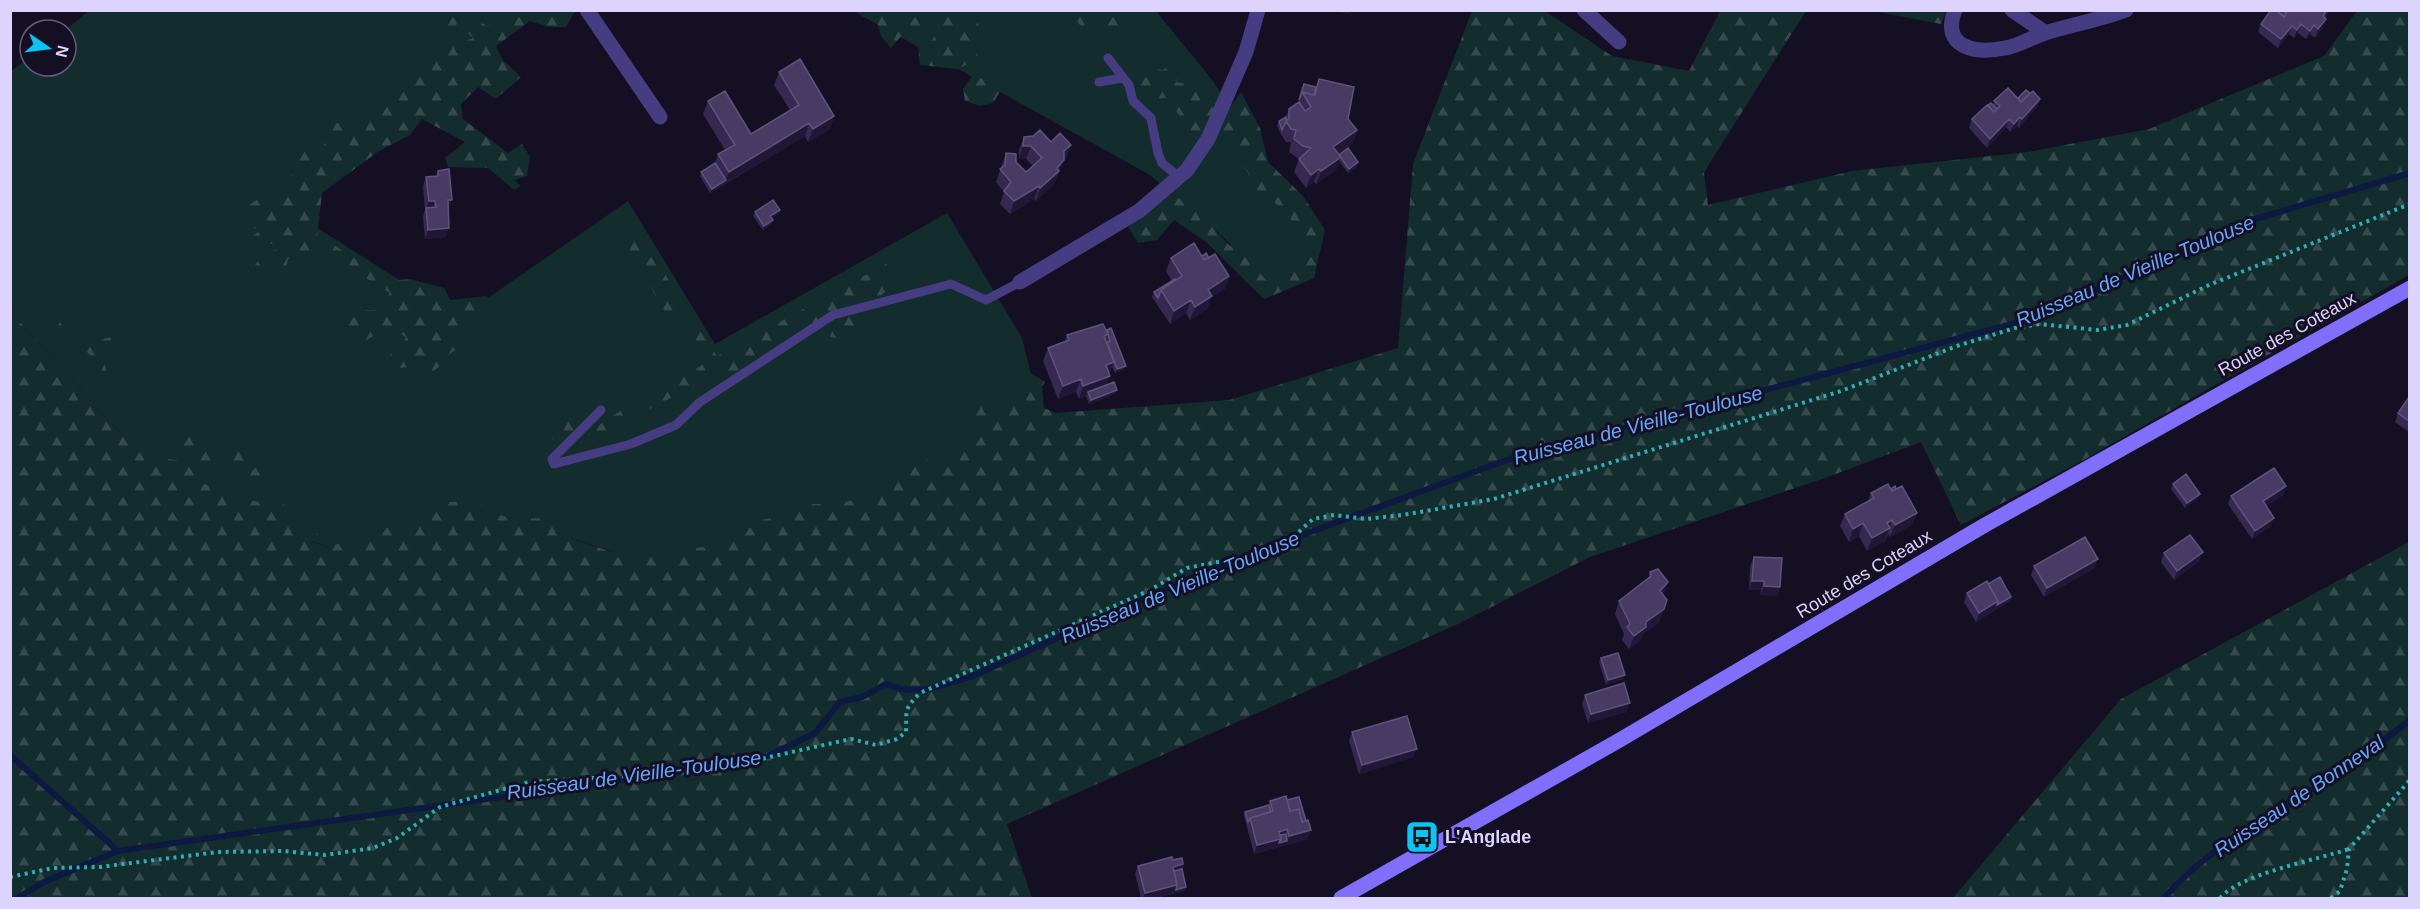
<svg xmlns="http://www.w3.org/2000/svg" width="2420" height="909" font-family="Arial,sans-serif">
  <style>
    .green { fill: #132c2e }
    .forest { fill: url(#forest-firs) }
    .lines { fill: none; stroke-linecap: round; stroke-linejoin: round }
    .stream { stroke: #0c1941; stroke-width: 6 }
    .path { stroke: #33acb2; stroke-width: 4; stroke-dasharray: 3 4.5; stroke-linecap: butt }
    .lane { stroke: #463c81; stroke-width: 9 }
    .street { stroke: #463c81; stroke-width: 15 }
    .secondary { stroke: #816efa; stroke-width: 15 }
    .wall { fill: #352951 }
    .shaded-wall { fill: #201737 }
    .building { fill: #473b63; stroke: #5e537c; stroke-width: 1.5 }
    .labels { text-anchor: middle; stroke-width: 6; stroke-linejoin: round; paint-order: stroke }
    .street-label { font-size: 18px; fill: #ddd4fd; stroke: #150f24 }
    .poi-label { font-size: 18px; font-weight: bold; fill: #ddd4fd; stroke: #150f24; text-anchor: start }
    .water-label { font-size: 20px; font-style: italic; fill: #66a6fa; stroke: #150f24 }
  </style>
  <defs>
    <pattern id="forest-firs" width="22" height="20" patternUnits="userSpaceOnUse" patternTransform="scale(1.5)"><rect width="22" height="20" fill="#132c2e"/><path d="M5 1l3.5 6h-7zM16 11l3.5 6h-7z" fill="#354a4d"/></pattern>
  </defs>
  <rect width="100%" height="100%" fill="#150f24"/>
  <!-- green -->
  <path class="green" d="M89,11H522L280,204L459,318L628,201L715,344L947,213L1022,338L1041,414L912,490L664,568L464,504L328,547L175,494L11,312L10,72L30,57V66H66L65,30Z
    M853,11H1156L1213,81L1311,229L1306,270L1273,287L1220,234L1150,175Z"/>
  <!-- forest -->
  <path class="forest" d="M448,11H474L479,22L489,26L498,19L496,11H575L566,27H548L530,21L496,46L502,59L521,77L496,99L478,87L461,104L463,119L508,153L522,144L530,157L527,176L514,180L521,186L514,190L488,168L448,167L445,158L465,142L422,119L410,135L379,151L322,193L315,254L300,261L288,259L286,268L267,271L255,265L263,254L284,247L277,243L252,247L246,241L265,227L246,229L243,211C255,197 262,200 277,191C287,185 292,174 300,165L291,156L303,148L309,157L321,154L332,121L342,125L346,133L365,114L437,58L434,52L473,38L463,29L466,17L457,19L456,30L441,39L436,20Z
    M861,11H928L930,27L903,34L891,48L881,36L877,22L861,16Z
    M956,11L968,12L980,26L975,44L979,60L956,69L920,65L918,46L933,39L942,16Z
    M1071,11L1141,10V11L1136,20L1125,31L1113,30L1103,21L1095,27L1083,30Z
    M1472,11H1545L1612,56L1689,71L1720,11H1806L1704,172L1708,205L1852,171L2028,152L2149,129L2324,56L2357,11H2409V275L2087,458L1961,525L1921,442L1825,478L1590,557L1458,624L1007,824L1032,898H11V312L139,454L141,451L162,458L183,461C194,453 205,455 216,446L231,451L245,447L256,452L254,464C245,470 241,471 231,467L229,462L218,469L207,467L199,471L195,479L211,487L209,495L216,498L229,490L240,499L262,502L276,494L284,498V508L277,514L281,521C293,524 306,533 318,533L312,542L328,547L434,513L440,502H475L490,509L491,512L512,519L548,518L570,538L609,551L677,561C687,544 696,550 714,545C726,542 752,529 760,520L780,517L813,504H838L864,497L879,483L895,480L900,462L919,456L939,465L958,451L970,437L969,413L982,403L1021,400L1019,386L1031,373L1045,382L1042,387L1044,408L1056,413L1229,400L1398,348L1413,164Z
    M1873,11L1946,10V11L1941,24Z
    M1188,60L1176,82L1188,84L1199,95L1219,90C1218,119 1218,127 1188,135L1180,116L1166,98L1151,99L1130,91L1133,79L1145,68L1162,70Z
    M973,75L986,81L1000,75L1006,82L993,103L980,106L965,101L963,89Z
    M1241,92L1260,128L1268,162L1303,196L1325,230L1314,278L1264,299L1206,242L1174,220L1157,240L1138,243L1128,227L1171,194L1200,210L1212,227L1229,245L1240,250L1266,280L1299,267L1302,235L1283,209L1257,190L1228,135L1217,126Z
    M637,230L717,356L912,250L895,268L893,285L877,299L857,302L861,314L858,324L866,327L851,341L831,337L819,324L729,377L723,370L596,438L590,434L605,420L704,364L680,330L691,326L684,312L669,319L624,240Z
    M320,236L389,281L410,279L444,288L450,300L486,296L496,304L474,315L464,331L460,347L449,354L443,364L429,374L416,375L408,367L385,369L382,364L406,338L398,331L385,329L355,347L343,341L341,320L354,310H374L390,293L318,248Z
    M72,313L81,316C79,328 75,330 65,336L58,326L61,319Z
    M111,337V357L104,361L108,377L97,378L94,359L87,352L89,343Z
    M562,413L575,421L576,434L569,440H554L548,433L550,423Z
    M183,434L195,435L197,445L190,450L176,451V445L173,442Z
    M257,467L267,469L274,474L264,490L256,492L252,491L249,473Z
    M2409,542V898H1953L2121,699Z"/>
  <g class="lines">
    <!-- stream -->
    <path class="stream" d="M10,755L118,851
      M17,898L44,882L118,851L700,769L768,756L815,733L840,702L862,697L886,684C916,698 943,685 973,676L1215,567L1515,457L2023,321L2055,309L2235,225L2410,173
      M2164,898C2213,841 2285,809 2347,768C2369,754 2389,736 2410,720"/>
    <!-- path -->
    <path class="path" d="M10,877L53,868L100,867L218,852L283,851L325,855L373,848L397,838L440,807L529,782L706,771L851,739L876,745L897,739L906,732C907,710 903,710 920,693L1150,590L1187,568L1268,552L1291,539L1313,519L1334,515L1366,519L1403,515L1494,499L1841,391L1957,346L2015,328L2040,324L2097,330L2127,325L2209,285L2410,204
      M2220,898C2240,874 2316,860 2349,849
      M2331,898L2340,891L2347,869L2349,849L2410,780"/>
    <!-- lane -->
    <path class="lane" d="M1108,58L1129,85L1133,101L1151,118L1158,153L1162,163L1179,177
      M1099,82L1123,78
      M601,410L552,459L554,464L631,444L676,425L700,402L833,315L951,284L986,300L1020,282"/>
    <!-- street -->
    <path class="street" d="M587,10L660,117
      M1584,10L1619,42
      M1955,10C1940,48 1976,54 2005,48C2019,46 2032,37 2045,33C2071,25 2099,20 2126,10
      M2012,10L2046,33
      M1020,282L1139,211L1187,170L1208,139L1246,52L1258,10"/>
    <!-- secondary -->
    <path class="secondary" d="M1341,898L1618,741L1985,525L2410,288"/>
  </g>
  <!-- wall -->
  <path class="wall" d="M2271,10H2330L2325,18L2326,19L2323,27L2315,38L2310,34L2306,39L2298,33L2294,38L2289,34L2278,48L2258,32L2261,24Z
    M779,72L834,116L830,129L808,142L805,136L710,193L700,176L701,172L715,163L718,154L725,150L703,114L708,101L751,134L790,110L774,85Z
    M1319,79L1348,119L1357,130L1353,143L1338,153L1357,167L1348,173L1339,161L1336,170L1316,184L1314,182L1306,188L1294,172L1299,159L1289,152L1291,142H1286L1281,134L1277,126L1279,121L1286,117L1289,109L1298,103L1304,84L1316,87Z
    M2018,98L2037,107L2019,128L2017,126L2010,132L2006,127L1987,148L1969,128L1972,119L1993,105L1994,101Z
    M1024,137L1071,145L1066,158L1064,160L1054,184L1036,201L1034,199L1010,214L1000,204L1004,192L996,182L1006,153L1026,172L1033,166L1026,159H1019V150Z
    M438,171L449,209L446,237L425,239L423,217L425,210L423,186L426,177L436,176Z
    M755,212L778,214L772,218L773,220L771,224L763,230L753,216Z
    M1202,256L1209,258L1229,276L1225,289L1211,297L1207,309L1190,320L1186,313L1170,324L1152,297L1154,292L1172,281L1166,271L1171,258Z
    M1106,331L1124,370L1115,373L1112,366L1106,385L1117,390L1115,394L1089,404L1086,396L1079,399L1076,392L1058,399L1043,361L1048,348L1065,341L1067,335Z
    M2409,397V432L2395,422L2398,413Z
    M2173,484L2200,494L2198,498L2185,508L2171,489Z
    M2286,486L2283,495L2266,506L2271,526L2252,539L2228,504L2231,496Z
    M1896,489L1917,513L1912,525L1890,537L1888,534L1885,541L1867,551L1859,536L1849,542L1840,526L1845,514L1868,501L1871,493Z
    M2164,553L2199,561L2174,580L2161,562Z
    M1754,557L1780,587L1777,596L1760,595L1761,590H1749L1750,566Z
    M2034,566L2095,568L2044,597L2031,575Z
    M1650,572L1668,582L1663,595L1664,609L1659,622L1643,634L1641,640L1629,649L1622,640L1624,634L1615,614L1619,601L1648,579Z
    M1988,584L2011,597L2010,601L1976,622L1964,602L1967,593Z
    M1601,658L1623,679L1606,685L1599,662Z
    M1585,695L1626,712L1588,723L1582,704Z
    M1352,732L1413,757L1359,774L1349,741Z
    M1287,800L1308,839L1254,854L1244,816L1245,812L1269,805L1270,801Z
    M1418,830L1428,834L1419,839L1416,835Z
    M1173,860L1183,864L1182,869L1186,887L1185,891L1155,898H1141L1135,874L1138,866Z"/>
  <!-- shaded-wall -->
  <path class="shaded-wall" d="M1320,10H1351L1350,14Z
    M2327,10H2330L2319,25L2323,16Z
    M2326,19L2323,27L2315,38L2318,29Z
    M2301,24L2298,33L2294,38L2297,30Z
    M2314,25L2310,34L2306,39L2310,31Z
    M2292,26L2289,34L2278,48L2281,39Z
    M2040,99L2037,107L2019,128L2022,119Z
    M834,116L830,129L808,142L813,129Z
    M2020,117L2017,126L2010,132L2014,124Z
    M2009,119L2006,127L1987,148L1990,139Z
    M809,123L805,136L724,184L729,172Z
    M1357,130L1353,143L1328,160L1333,147Z
    M1071,145L1066,158L1064,160L1054,184L1036,201L1040,188L1057,168L1064,151Z
    M1023,146H1031L1026,159H1019Z
    M1341,157L1336,170L1316,184L1321,171Z
    M1358,162L1357,167L1348,173L1349,169Z
    M1319,169L1314,182L1306,188L1311,175Z
    M726,180L724,184L710,193L712,189Z
    M1039,186L1034,199L1010,214L1014,201Z
    M448,200H452L449,209H444Z
    M429,201H435L432,210H426Z
    M780,210L778,214L769,220L770,216Z
    M773,220L771,224L763,230L764,226Z
    M449,228L446,237L425,239L428,230Z
    M1229,276L1225,289L1211,297L1207,309L1190,320L1195,307L1208,290Z
    M1191,300L1186,313L1170,324L1174,311Z
    M1114,362L1109,375L1106,365Z
    M1126,366L1124,370L1115,373L1117,369Z
    M1110,376L1105,389L1088,392L1086,396L1079,399L1083,386Z
    M1081,379L1076,392L1058,399L1063,386Z
    M1117,390L1115,394L1089,404L1091,400Z
    M2286,486L2283,495L2260,510L2263,501Z
    M2200,494L2198,498L2185,508L2187,503Z
    M1917,513L1912,525L1890,537L1895,525Z
    M2274,518L2271,526L2252,539L2255,531Z
    M1892,520L1885,541L1867,551L1872,538L1887,523Z
    M1863,523L1859,536L1849,542L1853,529Z
    M2203,552L2199,561L2174,580L2177,571Z
    M2098,559L2095,568L2044,597L2047,588Z
    M1752,581H1764L1761,590H1749Z
    M1668,582L1663,595L1660,591Z
    M1764,586L1780,587L1777,596L1760,595Z
    M2011,597L2010,601L1976,622L1979,613L1998,601Z
    M1664,609L1659,622L1643,634L1641,640L1629,649L1634,636L1646,622Z
    M1625,675L1623,679L1606,685L1608,680Z
    M1630,703L1626,712L1588,723L1591,714Z
    M1417,749L1413,757L1359,774L1362,765Z
    M1287,829L1284,838L1287,841L1289,836L1311,830L1308,839L1254,854L1257,845L1279,832Z
    M1429,829L1428,834L1419,839L1420,835Z
    M1183,864L1180,873L1172,875L1173,867Z
    M1177,885L1186,887L1185,891L1155,898H1143L1145,893Z"/>
  <!-- building -->
  <path class="building" d="M2271,10H2276L2284,17L2288,10H2327L2323,16L2326,19L2318,29L2314,25L2310,31L2301,24L2297,30L2292,26L2281,39L2261,24Z
    M2276,10H2283L2286,13L2284,17Z
    M800,59L834,116L813,129L809,123L729,172L718,154L735,145L708,101L725,91L751,134L799,105L779,72Z
    M1319,79L1354,87L1348,119L1357,130L1333,147L1341,157L1321,171L1319,169L1311,175L1299,159L1311,148L1303,146L1294,139L1296,130L1291,129L1286,121L1289,118V109L1299,102L1305,111L1311,107L1302,92L1315,95Z
    M1304,84L1316,87L1314,95L1302,92L1299,100Z
    M2008,88L2021,102L2033,91L2040,99L2022,119L2020,117L2014,124L2009,119L1990,139L1972,119L1987,105L1994,112L2000,106L1994,101Z
    M2026,90L2030,93L2021,102L2018,98Z
    M1991,103L1997,109L1994,112L1988,105Z
    M1286,117V122L1282,130L1279,121Z
    M1040,130L1051,142L1060,133L1071,145L1064,151V160L1057,168L1059,171L1040,188L1039,186L1014,201L1004,191L1011,182L1000,169L1005,165L1006,153L1016,154V162L1026,172L1042,158L1031,146H1023L1024,137L1033,136Z
    M1348,148L1358,162L1349,169L1339,155Z
    M715,163L726,180L712,189L701,172Z
    M449,169L452,200H448L449,228L428,230L426,208L436,207L435,201H429L426,177L438,176V171Z
    M773,200L780,210L770,216L773,220L764,226L755,212Z
    M1194,243L1204,260L1215,254L1229,276L1208,290L1212,296L1195,307L1191,300L1174,311L1161,290L1182,276L1171,258Z
    M1206,253L1209,258L1204,260L1202,256Z
    M1175,279L1176,280L1161,290L1158,298L1154,292Z
    M1103,324L1108,334L1104,336L1114,362L1106,365L1110,376L1083,386L1081,379L1063,386L1048,348L1069,340L1067,335Z
    M1111,328L1126,366L1117,369L1107,342L1110,341L1107,330Z
    M1114,382L1117,390L1091,400L1088,392Z
    M2409,397V421L2398,413Z
    M2274,468L2286,486L2263,501L2274,518L2255,531L2231,496Z
    M2186,474L2200,494L2187,503L2173,484Z
    M1888,484L1892,491L1902,486L1917,513L1895,525L1892,520L1887,523L1890,528L1872,538L1863,523L1853,529L1845,514L1874,498L1871,493Z
    M1895,486L1896,489L1892,491L1891,489Z
    M2190,535L2203,552L2177,571L2164,553Z
    M2085,537L2098,559L2047,588L2034,566Z
    M1754,557L1782,558L1780,587L1764,586V581H1752Z
    M1658,569L1668,582L1660,591L1667,600L1664,609L1646,622V627L1634,636L1627,627L1630,624L1619,601L1651,576L1650,572Z
    M2000,577L2011,597L1997,605L1998,601L1988,584Z
    M1987,581L1998,601L1979,613L1967,593Z
    M1618,653L1625,675L1608,680L1601,658Z
    M1624,683L1630,703L1591,714L1585,695Z
    M1407,716L1417,749L1362,765L1352,732Z
    M1286,796L1290,811L1299,809L1302,822L1308,820L1311,830L1289,836L1287,829L1279,832L1281,839L1257,845L1250,818L1273,811L1270,801Z
    M1299,797L1306,821L1302,822L1299,809L1290,811L1287,800Z
    M1269,805L1271,812L1250,818L1248,822L1245,812Z
    M1427,825L1429,829L1420,835L1418,830Z
    M1286,834L1287,841L1279,843L1281,839L1280,835Z
    M1172,857L1173,860L1182,858L1183,864L1173,867L1177,885L1145,893L1138,866Z
    M1182,869L1186,887L1176,890L1177,885L1174,871Z"/>
  <!-- icons -->
  <defs>
    <symbol id="bus-square" viewBox="-11 -11 22 22"><rect x="-9" y="-9" width="18" height="18" rx="4" fill="#09c4f5" stroke="#150f24"/><path d="M-5-6H5V4H4V6H2V4H-2V6H-4V4H-5ZM-3.5-4V0h7V-4ZM-3.5 1.2v1.5H-2V1.2ZM2 1.2v1.5H3.5V1.2Z" fill="#111"/></symbol>
  </defs>
  <g fill-rule="evenodd">
    <use href="#bus-square" x="1403" y="818" width="38" height="38"/>
  </g>
  <g class="labels">
    <!-- street labels -->
    <g class="street-label">
      <text transform="translate(2287 334) rotate(-29)" y="6">Route des Coteaux</text>
      <text transform="translate(1864 574) rotate(-31)" y="6">Route des Coteaux</text>
    </g>
    <!-- poi labels -->
    <g class="poi-label">
      <text x="1445" y="843">L'Anglade</text>
    </g>
    <!-- water labels -->
    <g class="water-label">
      <text transform="translate(2135 271) rotate(-23)" y="7">Ruisseau de Vieille-Toulouse</text>
      <text transform="translate(1638 425) rotate(-15)" y="7">Ruisseau de Vieille-Toulouse</text>
      <text transform="translate(1180 587) rotate(-23)" y="7">Ruisseau de Vieille-Toulouse</text>
      <text transform="translate(634 775) rotate(-8)" y="7">Ruisseau de Vieille-Toulouse</text>
      <text transform="translate(2299 796) rotate(-34)" y="7">Ruisseau de Bonneval</text>
    </g>
  </g>
  <!-- border -->
  <rect width="2420" height="909" fill="none" stroke="#ddd4fd" stroke-width="24"/>
  <!-- north arrow -->
  <g transform="translate(48 48) rotate(104)"><circle r="28" fill="#150f24" stroke="#655e7b" stroke-width="1.5"/>
  <path d="M0-4.5L10 22L0 15L-10 22Z" fill="#09c4f5"/>
  <text y="-9" font-size="16" font-weight="bold" text-anchor="middle" fill="#ddd4fd">N</text>
  </g>
</svg>
